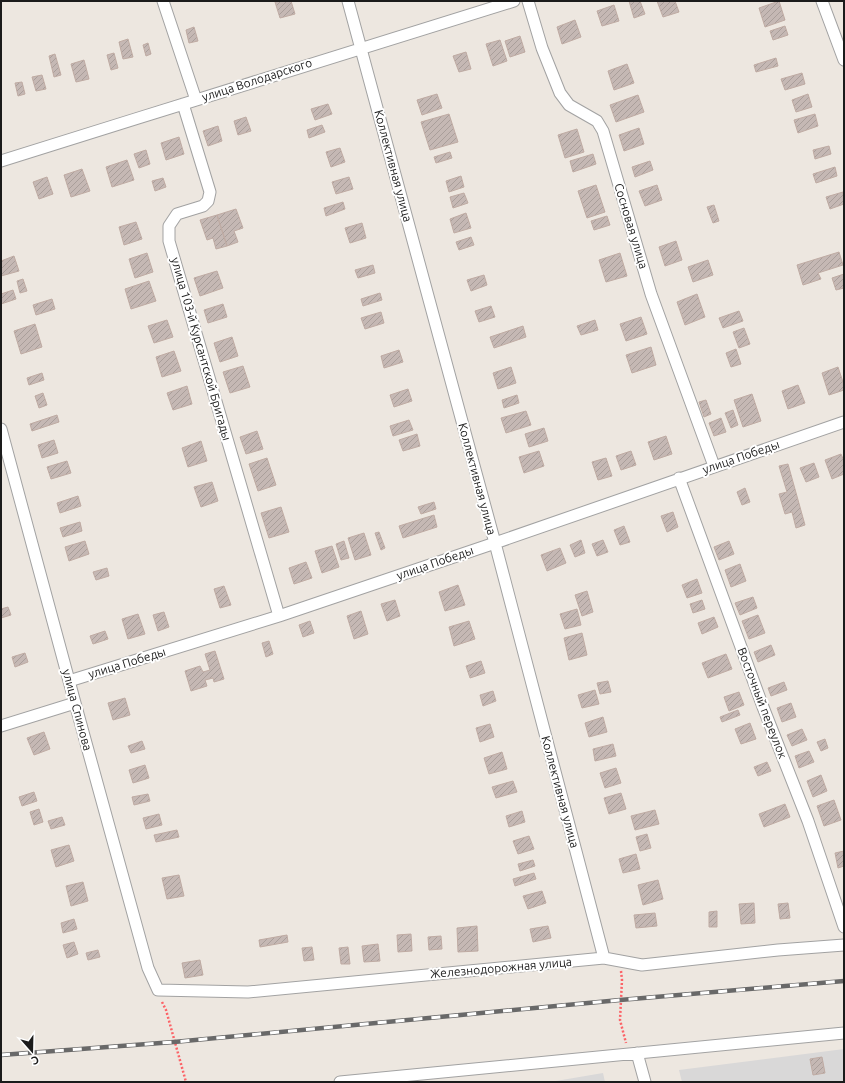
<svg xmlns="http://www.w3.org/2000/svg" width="845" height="1083" font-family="Ubuntu,sans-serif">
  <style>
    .residential { fill: #d9d8d8 }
    .building { fill: url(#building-hatch); stroke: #bfaba3 }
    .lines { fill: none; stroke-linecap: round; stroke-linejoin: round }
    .minor-casing { stroke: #a2a2a2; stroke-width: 13 }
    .path { stroke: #fc6367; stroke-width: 2.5; stroke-dasharray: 2 2; stroke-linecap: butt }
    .minor { stroke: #fff; stroke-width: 11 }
    .rail-casing { stroke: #696969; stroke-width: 4.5 }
    .rail { stroke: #fff; stroke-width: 3; stroke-dasharray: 9; stroke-linecap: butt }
    .labels { text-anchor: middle; stroke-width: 4; stroke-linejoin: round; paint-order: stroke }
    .street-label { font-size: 12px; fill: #1b1b1b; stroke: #fff }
  </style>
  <defs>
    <pattern id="building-hatch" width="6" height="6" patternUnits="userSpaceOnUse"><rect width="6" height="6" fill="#c5b8b4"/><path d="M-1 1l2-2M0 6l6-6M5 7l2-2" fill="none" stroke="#a99e9a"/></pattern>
  </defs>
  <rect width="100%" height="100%" fill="#ede7e0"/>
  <!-- residential -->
  <path class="residential" d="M844,1049V1082H682L679,1070Z
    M603,1073L605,1082H550Z"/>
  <!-- building -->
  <path class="building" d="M280,1H291L295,14L280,18L275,2Z
    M629,1H640L645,14L634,18Z
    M657,1H675L679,12L663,17Z
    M779,1L785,20L765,27L759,8Z
    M614,5L619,21L602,26L597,11Z
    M575,20L581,37L562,44L557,27Z
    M785,26L788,35L773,40L770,31Z
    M194,27L198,41L189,43L186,30Z
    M520,36L525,52L510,57L505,41Z
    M128,39L133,57L123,59L119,42Z
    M500,40L507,61L493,66L486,44Z
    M148,43L151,54L146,56L143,45Z
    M466,52L471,69L459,72L453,56Z
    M114,53L118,68L111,70L107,55Z
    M55,54L61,75L54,77L49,56Z
    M776,58L778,66L756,72L754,65Z
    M84,60L89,79L76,82L71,64Z
    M627,64L634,83L614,90L608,71Z
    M802,73L805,84L785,90L781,79Z
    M42,75L46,89L36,91L32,77Z
    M22,82L25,94L18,96L15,83Z
    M437,94L442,108L422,115L417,100Z
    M808,94L812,107L796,112L792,100Z
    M638,95L644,112L616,122L610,105Z
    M328,104L332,114L315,120L311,109Z
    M449,114L458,142L430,150L421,122Z
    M815,114L818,126L798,133L794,120Z
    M246,117L251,131L238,135L234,121Z
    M322,125L325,132L309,138L307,130Z
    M218,126L222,141L208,146L203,131Z
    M639,128L644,144L624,151L619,135Z
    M577,129L584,152L565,158L558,135Z
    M179,137L184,154L166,160L161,143Z
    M829,146L831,154L815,159L813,150Z
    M340,148L345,162L331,167L326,152Z
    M146,150L150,164L139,168L134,154Z
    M450,152L452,158L436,163L434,157Z
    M593,154L596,164L573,172L570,161Z
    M127,160L134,180L112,187L106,167Z
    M650,161L653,170L635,177L632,167Z
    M835,167L837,176L816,183L813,174Z
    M82,169L90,191L71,197L64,175Z
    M461,176L464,187L449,192L446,181Z
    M47,177L53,194L39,199L33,182Z
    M349,177L353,189L336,194L332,182Z
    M163,178L166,187L155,191L152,181Z
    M596,185L605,212L587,218L578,191Z
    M657,185L662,200L645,206L639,191Z
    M843,192L844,204L830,209L826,197Z
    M464,193L468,203L453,208L450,197Z
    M343,202L345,209L326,216L324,208Z
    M714,205L719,221L713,223L707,207Z
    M236,209L243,228L234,231L238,242L227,246L217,215Z
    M466,213L471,228L454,233L450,219Z
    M217,215L227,246L216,249L213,238L207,240L200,220Z
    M607,216L610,225L594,230L591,221Z
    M136,222L142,239L124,245L119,227Z
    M362,223L366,238L350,243L345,228Z
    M471,237L474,245L459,250L456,242Z
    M676,241L682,260L665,266L659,247Z
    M839,252L843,265L818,273L821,279L803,285L797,265Z
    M147,253L153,272L135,278L129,259Z
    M620,253L627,276L606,282L599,260Z
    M14,256L19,271L1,276V261Z
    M708,260L713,275L693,282L688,267Z
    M373,265L375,273L358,278L355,270Z
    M217,271L223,288L200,296L194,278Z
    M844,274V288L836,290L832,278Z
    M484,275L487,285L471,291L467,280Z
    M23,279L27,291L20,293L17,281Z
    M149,281L156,301L131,309L125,289Z
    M13,290L16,299L1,304V294Z
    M380,293L382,300L363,306L361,299Z
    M697,294L705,317L685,325L677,302Z
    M52,299L55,309L36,315L33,305Z
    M223,304L227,317L208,323L204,310Z
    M491,306L495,317L479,322L475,311Z
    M739,311L743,321L723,328L719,318Z
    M381,312L384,323L365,329L361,318Z
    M641,317L647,334L626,341L620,324Z
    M167,320L173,337L154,343L148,326Z
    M595,320L598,330L581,335L577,326Z
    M35,324L42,347L21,354L14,331Z
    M523,326L526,337L494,348L490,337Z
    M744,328L750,344L739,348L733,332Z
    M232,337L238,356L220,362L214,343Z
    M651,347L656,365L632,373L626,355Z
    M736,349L741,364L731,367L726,353Z
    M399,350L403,362L384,368L381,356Z
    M174,351L181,371L162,377L156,357Z
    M243,366L250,387L230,393L223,372Z
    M511,367L516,383L498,389L493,373Z
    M838,367L844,385V390L829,395L822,373Z
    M42,373L44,380L29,385L27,378Z
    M798,385L805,403L788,409L782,391Z
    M187,386L192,404L173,410L167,393Z
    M408,389L412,401L394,407L390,395Z
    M43,393L47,405L39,408L35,396Z
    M752,394L761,421L743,427L734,400Z
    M517,395L519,403L504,408L502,400Z
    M706,400L711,414L704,417L699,402Z
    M733,410L738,425L731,428L725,413Z
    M526,411L531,425L506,433L501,418Z
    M57,415L59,422L32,431L30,424Z
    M721,418L726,432L714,436L709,423Z
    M409,420L413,430L393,436L390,426Z
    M544,428L548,441L529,447L525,434Z
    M257,431L263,449L246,454L240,437Z
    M417,434L420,446L403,451L399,440Z
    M666,436L672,454L654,460L648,442Z
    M54,440L58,453L42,458L38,445Z
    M201,441L207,461L188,467L182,448Z
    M539,451L544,466L524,473L519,457Z
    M631,451L636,465L621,470L616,456Z
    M841,454L844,461V474L832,479L825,460Z
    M267,458L276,485L258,491L249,464Z
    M606,458L612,476L598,480L592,462Z
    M67,461L71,473L51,479L47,467Z
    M814,463L819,477L806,482L800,468Z
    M788,464L805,525L796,528L792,512L785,514L779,494L787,492L779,466Z
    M212,482L218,501L201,507L194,487Z
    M745,488L750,502L742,505L737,492Z
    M78,496L81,506L60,513L57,503Z
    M434,502L436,509L421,514L418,507Z
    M281,507L289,532L269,538L261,513Z
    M673,512L678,527L667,532L661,516Z
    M434,515L437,527L403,538L399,526Z
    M80,522L82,531L63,537L60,528Z
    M624,526L630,542L620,545L614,530Z
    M379,532L385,548L381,550L375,533Z
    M364,533L371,555L355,560L348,538Z
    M581,540L585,553L575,557L570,545Z
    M603,540L608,552L597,556L592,544Z
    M85,541L89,554L69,561L65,547Z
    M344,541L349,558L341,560L336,544Z
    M729,541L734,554L719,560L714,547Z
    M332,546L339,567L322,573L315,551Z
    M560,548L566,563L547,571L541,555Z
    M306,562L312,578L294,584L289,568Z
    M740,564L746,581L731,587L725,570Z
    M107,568L109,576L96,580L93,572Z
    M697,579L702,593L687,598L682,585Z
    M458,585L465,605L445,611L439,592Z
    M224,586L231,605L220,608L214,589Z
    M587,591L593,612L582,616L575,595Z
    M753,597L757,608L740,615L735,603Z
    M395,600L400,616L387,621L381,604Z
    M702,600L705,609L693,613L690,604Z
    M8,607L11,615L1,618V609Z
    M577,609L581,625L565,629L560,614Z
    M361,611L368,634L354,639L347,616Z
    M164,612L169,627L158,631L153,615Z
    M138,614L145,634L128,639L122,619Z
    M758,615L765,633L749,639L742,621Z
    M714,617L718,627L702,634L698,623Z
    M310,621L314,633L303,637L299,625Z
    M469,621L475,639L454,646L449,627Z
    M105,631L108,639L93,644L90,636Z
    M582,633L587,655L569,660L564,638Z
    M269,641L273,654L266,657L262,643Z
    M771,645L775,655L758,662L754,652Z
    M215,651L224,679L214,682L213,678L205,680L207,686L191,691L185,671L200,666L203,672L210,670L205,654Z
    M25,653L28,662L15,667L12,657Z
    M726,654L732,669L708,678L702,663Z
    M481,661L485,673L470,678L466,666Z
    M608,681L611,692L600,694L597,683Z
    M784,682L787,690L771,696L768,688Z
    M595,690L599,704L582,708L578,695Z
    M493,691L496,701L483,706L480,695Z
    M739,692L744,705L729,711L724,697Z
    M125,698L130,715L113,720L108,703Z
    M791,703L796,717L782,722L777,708Z
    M738,710L740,715L722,722L720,717Z
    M603,717L607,732L589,737L585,723Z
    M750,723L756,739L741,744L735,729Z
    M490,724L494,737L480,742L476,728Z
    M802,729L807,740L792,746L787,735Z
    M44,732L50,749L34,755L27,738Z
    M825,739L828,748L821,751L817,742Z
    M142,741L145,749L131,753L128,746Z
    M613,744L616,756L595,761L593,749Z
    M809,751L814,762L799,768L795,756Z
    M502,752L507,769L489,774L484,758Z
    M767,762L771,771L758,776L754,767Z
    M145,765L149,778L133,783L129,770Z
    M616,768L621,783L605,788L600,773Z
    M821,775L827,791L813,797L807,781Z
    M513,781L517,792L496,798L492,787Z
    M34,792L37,801L22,806L19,797Z
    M621,793L626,809L609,814L604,798Z
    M148,794L150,801L134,805L132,797Z
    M834,800L841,820L824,826L817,806Z
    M785,804L790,817L764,827L759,814Z
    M39,809L43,822L34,825L30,812Z
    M655,810L659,824L635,830L631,816Z
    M522,811L525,822L509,827L506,816Z
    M159,814L162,825L146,829L143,818Z
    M62,817L65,825L51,829L48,821Z
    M177,830L179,837L156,842L154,835Z
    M647,834L651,848L640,851L636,837Z
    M529,836L534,849L518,854L513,841Z
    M69,845L74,861L56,867L51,850Z
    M844,851V866L838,868L835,853Z
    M636,854L640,869L623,873L619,859Z
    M533,860L535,866L520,871L518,864Z
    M534,873L536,879L515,886L513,879Z
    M179,875L184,896L167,899L162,878Z
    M658,880L663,899L643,905L638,885Z
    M83,882L88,901L71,906L66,886Z
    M542,891L546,903L528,909L523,896Z
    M754,903L755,923L741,924L739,904Z
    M788,903L790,918L780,919L778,904Z
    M717,911V927H709V912Z
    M655,913L657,926L636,928L634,915Z
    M74,919L77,929L63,933L61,923Z
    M477,926L478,951L458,952L457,928Z
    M548,926L551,938L533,942L530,929Z
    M411,934L412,951L398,952L397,935Z
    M287,935L288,942L260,947L259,940Z
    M441,936L442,949L429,950L428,937Z
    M74,942L78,954L67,958L63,945Z
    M378,944L380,961L364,962L362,946Z
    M312,947L314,960L304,961L302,948Z
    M348,947L350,964H341L339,948Z
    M98,950L100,957L88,960L86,953Z
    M200,960L203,975L185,978L182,963Z
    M822,1057L825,1073L813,1075L810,1059Z"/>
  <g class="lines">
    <defs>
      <path id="minor" d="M163,1L196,100
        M348,1L495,543L604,958
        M528,1L542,48L560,93L569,105L597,121L603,131L651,294L714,466
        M822,1L844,60
        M183,104L210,192L208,201L203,206L177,214L169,226V241L279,616
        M1,161C172,108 342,53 514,1
        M1,429L75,703L148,968L158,990L248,992L604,958L642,965L778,950L844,945
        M679,478L763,707L808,821L844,927
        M69,681L279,616L495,543L844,422
        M1,726L75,703
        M637,1053L645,1082
        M340,1082L844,1033"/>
    </defs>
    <!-- minor casing -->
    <use href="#minor" class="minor-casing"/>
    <!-- path -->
    <path class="path" d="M621,971L622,980L620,1020L626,1043
      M162,1002L166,1010L186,1082"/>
    <!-- minor -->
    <use href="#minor" class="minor"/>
    <defs>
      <path id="rail" d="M1,1055L174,1042L620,1000L844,981"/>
    </defs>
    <!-- rail casing -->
    <use href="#rail" class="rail-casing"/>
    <!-- rail -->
    <use href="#rail" class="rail"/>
  </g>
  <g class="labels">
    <!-- street labels -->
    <g class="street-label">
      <text transform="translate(257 80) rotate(-18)" y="4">улица Володарского</text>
      <text transform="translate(393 166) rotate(75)" y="4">Коллективная улица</text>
      <text transform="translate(631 226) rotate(73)" y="4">Сосновая улица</text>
      <text transform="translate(201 349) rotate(74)" y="4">улица 103-й Курсантской Бригады</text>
      <text transform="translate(741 457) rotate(-19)" y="4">улица Победы</text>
      <text transform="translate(477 479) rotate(75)" y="4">Коллективная улица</text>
      <text transform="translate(435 563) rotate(-19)" y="4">улица Победы</text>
      <text transform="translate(127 663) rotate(-17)" y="4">улица Победы</text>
      <text transform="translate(762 703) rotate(69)" y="4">Восточный переулок</text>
      <text transform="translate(77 710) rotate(75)" y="4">улица Спинова</text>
      <text transform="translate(560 792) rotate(75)" y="4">Коллективная улица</text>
      <text transform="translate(501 968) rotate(-5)" y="4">Железнодорожная улица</text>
    </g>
  </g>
  <!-- border -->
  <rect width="845" height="1083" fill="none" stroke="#1b1b1b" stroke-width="4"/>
  <!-- north arrow -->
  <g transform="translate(32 1051) rotate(160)" stroke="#ffffff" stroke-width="3" paint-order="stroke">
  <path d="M0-3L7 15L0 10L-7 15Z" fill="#1b1b1b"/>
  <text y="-6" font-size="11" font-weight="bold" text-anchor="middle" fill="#1b1b1b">С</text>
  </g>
</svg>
